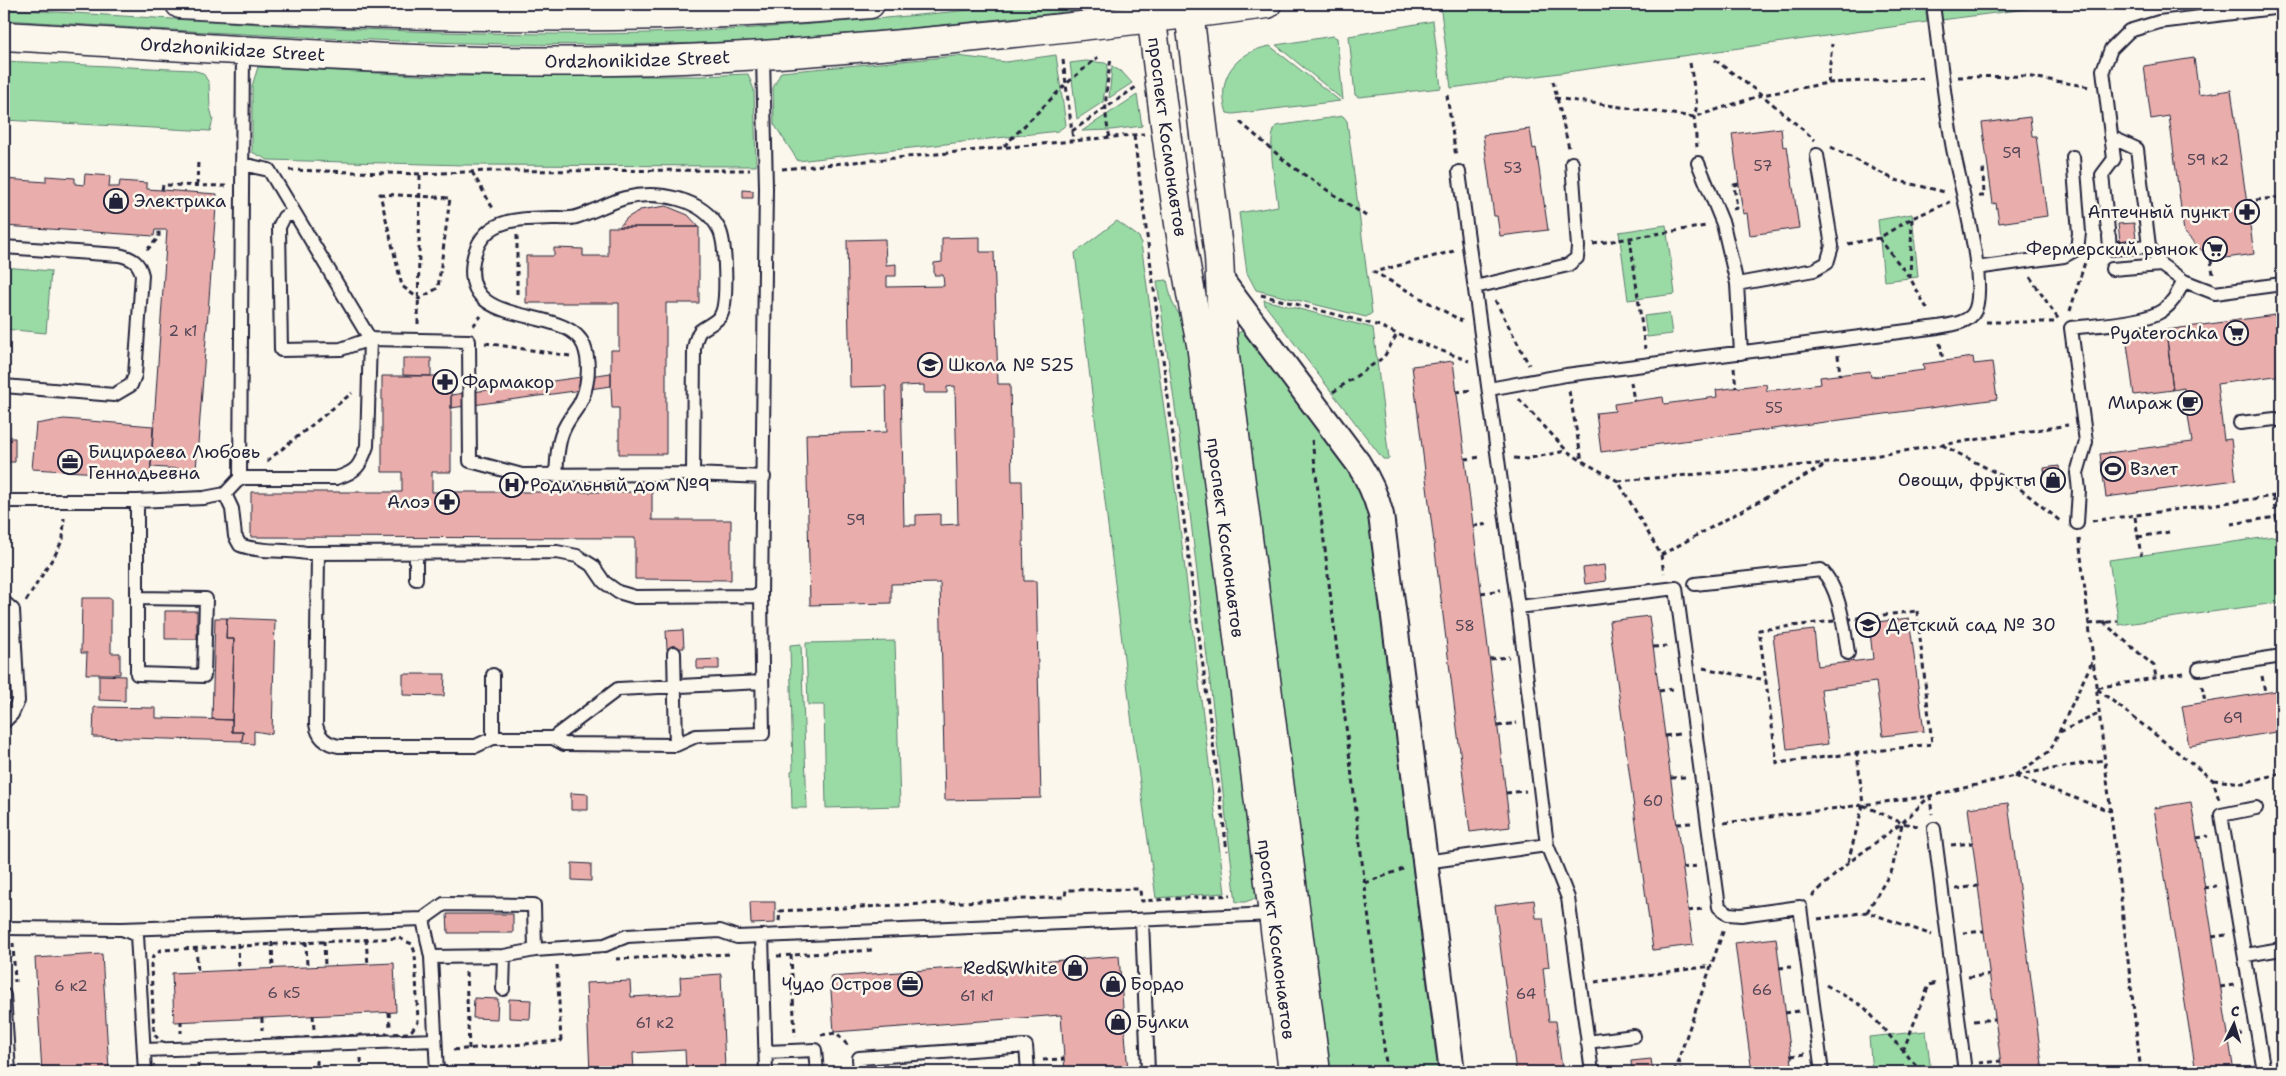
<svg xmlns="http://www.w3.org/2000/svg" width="2286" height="1076" font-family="'Shantell Sans',sans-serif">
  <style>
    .green { fill: #9adba5; stroke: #5e7e70 }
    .building { fill: #e9aeab; stroke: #22223b; fill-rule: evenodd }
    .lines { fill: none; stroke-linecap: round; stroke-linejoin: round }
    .lane-casing { stroke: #22223b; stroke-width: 16 }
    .street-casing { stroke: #22223b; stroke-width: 28 }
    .secondary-casing { stroke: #22223b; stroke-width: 31 }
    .path { stroke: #22223b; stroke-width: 3; stroke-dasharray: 5 4; stroke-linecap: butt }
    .lane { stroke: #fbf7ec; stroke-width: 12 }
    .street { stroke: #fbf7ec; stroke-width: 24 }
    .secondary { stroke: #fbf7ec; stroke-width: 28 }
    .labels { text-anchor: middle; stroke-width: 5; stroke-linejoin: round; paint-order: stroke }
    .number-label { font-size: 15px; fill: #544557 }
    .street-label { font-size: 18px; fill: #22223b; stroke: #fbf7ec }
    .poi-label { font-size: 18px; fill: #22223b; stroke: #fbf7ec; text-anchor: start }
  </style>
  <rect width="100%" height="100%" fill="#fbf7ec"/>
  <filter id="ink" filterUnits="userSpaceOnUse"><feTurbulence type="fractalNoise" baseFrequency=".02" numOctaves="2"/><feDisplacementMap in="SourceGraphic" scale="10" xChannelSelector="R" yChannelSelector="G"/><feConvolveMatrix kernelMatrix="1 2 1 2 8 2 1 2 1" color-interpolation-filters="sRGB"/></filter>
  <g filter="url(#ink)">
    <!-- green -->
    <path class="green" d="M1029,4H1096L1097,9C953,23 808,42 663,44C443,48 224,33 4,20V9C199,20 395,35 591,34C738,33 883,19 1029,4Z
      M1440,4H1925L1927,22L1451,88Z
      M1938,4H2065L1941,20Z
      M1433,21L1441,88L1359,97L1355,95L1349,36Z
      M1333,36L1337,38L1343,100L1276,45Z
      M1270,46L1340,101L1233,114L1227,113C1215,78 1236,52 1270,46Z
      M1056,55L1066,125L1058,131L798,161L774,124L773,88L781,72L957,56L1006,62Z
      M4,61L192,70L203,73L209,83L210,108L213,119L210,131L4,120Z
      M1086,61L1105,63L1108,65L1103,102L1077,119L1070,63Z
      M1112,66L1123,73L1132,83L1109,98Z
      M258,67L436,76H701L748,74L754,90L756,166L465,165L268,160L252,152V86Z
      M1137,95L1142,126L1111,130L1082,131Z
      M1343,116L1347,121L1372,313L1366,317L1256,290L1247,273L1239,213L1278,206C1276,187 1266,141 1276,126Z
      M1912,214L1918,277L1884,281L1878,220Z
      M1117,221L1139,237L1141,243L1175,488L1225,893L1156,898L1133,732L1075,253Z
      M1666,225L1675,294L1628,300L1619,232Z
      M4,267L51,271L46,333L4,329Z
      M1167,280L1172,302L1185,325L1259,897L1245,902H1236L1189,505L1157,281Z
      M1264,300L1373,328L1389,459H1383L1265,305Z
      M1669,313L1672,334L1647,337L1644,316Z
      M1242,331L1262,357L1293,390L1290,393L1365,490L1438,1072H1327L1236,334Z
      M2282,535V602L2119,625L2109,560Z
      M895,641L900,806L826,808L824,705H808L806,643Z
      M801,644L807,808H792L791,771L793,770L790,645Z
      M1926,1031L1931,1072H1872L1869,1037Z"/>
    <!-- building -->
    <path class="building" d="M2194,58L2199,95L2231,90L2254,254L2211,260L2184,232L2169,116L2151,119L2144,66Z
      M2030,117L2032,136H2036L2047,216L1999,223L1996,203L1993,204L1982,123Z
      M1781,128L1783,147L1787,146L1799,228L1750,235L1747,213L1743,214L1732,134Z
      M1530,129L1533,149L1536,148L1548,230L1500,236L1497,216H1494L1483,135Z
      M85,174L110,176L109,187H119L120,181L147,183V189L217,194L196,470L151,467L167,230H155L154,236L4,226V179L46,182V176L75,178V184L84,185Z
      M743,190L753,191V198H743Z
      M666,206L688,215L699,227H619L627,218L640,210Z
      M2134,223L2136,239L2120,241L2118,224Z
      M608,227H699V303H666V454H619V408H612L611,386V350H619V303H526V256H554V248L583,249V256H608Z
      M980,237V252H994L998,384H1010L1012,481H1022L1024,581H1036L1041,798L945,800L940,583L891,584V603L810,605L806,434L887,432L886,386L850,387L847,240L885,239L886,265L896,264V276H887V287L944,286L943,275H934V263L942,262V238ZM924,385V393H947V387L955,386L958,524L940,525V514L916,515V525H904L901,386Z
      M2282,314V375L2217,384L2224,440L2231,439L2236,480L2106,497L2100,454L2192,442L2184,388L2173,390L2166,330Z
      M2166,331L2173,390L2134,395L2126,336Z
      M1973,357L1974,364L1992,362L1997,399L1601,452L1596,413L1615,411L1614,404L1663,397L1664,404L1717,397L1716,390L1766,384L1767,391L1821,384L1820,377L1870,371L1871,377L1924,370L1923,364Z
      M403,358H431V376L403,375Z
      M1453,361L1510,827L1470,832L1412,366Z
      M611,373V386L451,408V395Z
      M382,376H451V472H432V492H652V520H731V580L635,579V538L251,537V492H402V472H382Z
      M64,419L153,426L150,476L32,469L36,424Z
      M4,438H15V462H4Z
      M2059,466L2061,486L2047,488L2044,468Z
      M1604,565L1606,581L1585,584L1583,568Z
      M82,598H111V653H120V674H86L87,653H81Z
      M165,611H197V639H165Z
      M1649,616L1693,945L1653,950L1609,621Z
      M215,618H227L226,639H234L232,720L212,719Z
      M227,618L275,620L272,734L254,731V744L242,743L243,732H232L234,639H226Z
      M1909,618L1924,731L1883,736L1876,682L1821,689L1828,744L1787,749L1773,635L1814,630L1818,666L1873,659L1869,623Z
      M683,630L684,648L667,649L666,631Z
      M719,659V669H697V660Z
      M403,674H445L444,696L403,695Z
      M99,675L125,676V701L99,700Z
      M2282,690V731L2189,746L2182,706Z
      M94,707L156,708V718L232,720V732H243L242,741L93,737Z
      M571,793L588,794V810H571Z
      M2191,802L2197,838L2234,1072H2196L2154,808Z
      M2008,803L2043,1072H2002L1968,808Z
      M572,863L591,864V881L572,880Z
      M1534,900L1536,918H1543L1549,967L1543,968L1549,1021H1556L1562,1069L1555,1070V1072H1516L1495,905Z
      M750,902H775V923L751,924Z
      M447,914H513V933H448Z
      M1776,938L1793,1072H1752L1735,943Z
      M102,954L109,1070L42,1072L35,958Z
      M1119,956L1128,1072H1065L1061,1015L834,1032L830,977Z
      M394,963L396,1012L174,1022L172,973Z
      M721,974L725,1069L686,1071L685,1050L633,1053L634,1072H590L586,983L630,981L631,997L681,994L680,977Z
      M474,998L498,999L497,1019L473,1018Z
      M509,999L531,1000L530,1019L509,1018Z
      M1651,1059L1653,1072H1632L1631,1061Z"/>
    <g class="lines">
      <defs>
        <path id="lane" d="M2111,137L2137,149L2149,246L2161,265L2184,281L2215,293L2282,284
          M1698,163L1723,224L1737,284L1741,353
          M242,164L269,170L370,339L469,341L470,461L522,475L693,474L764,477
          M1459,172L1518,607L1547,845L1568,898L1592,1072
          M2108,230L2102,175L2114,159L2103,70L2111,49L2129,31L2159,22L2282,7
          M2109,236L2110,249L2149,246
          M4,247L119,255C132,258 139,262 142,275L135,375L131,385L114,395L4,386
          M1976,268L2064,256L2077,249L2079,233L2073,157
          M2112,269L2161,265
          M1737,284L1814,270L1827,263L1832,246L1817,155
          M1475,287L1568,265L1577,258L1578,247L1572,163
          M1489,389L1566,375L1938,327C1949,325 1965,324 1973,314C1991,290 1957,175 1952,143C1944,97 1939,50 1933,4
          M2240,423L2275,419L2282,421
          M556,476C557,461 557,445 563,431C567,421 573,414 579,405C588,389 591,364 584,346C567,303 461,332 473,261C481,217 518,219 553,218C560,218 569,219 576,217C593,212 608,203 625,198C657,190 703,198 719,229C726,242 728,302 721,315C717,322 706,326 700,331C697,335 695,343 694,349L693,474
          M240,478H336C357,472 360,466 367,446L370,339L341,349L281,350L279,227L284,217L293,213
          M225,494L232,509L235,536L240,545C261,553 285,549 306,553L557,552L577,556L593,566L604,582L618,592L635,597L761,596L766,188L763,57
          M4,501H137L204,498L225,494L240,478L243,50
          M137,501V674L204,676L206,599L137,598
          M2077,523L2079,490L2077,473L2086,442L2071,328C2094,325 2146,323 2163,310C2174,302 2178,292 2184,281
          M318,553L316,724C318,737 326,744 339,746H476L493,738
          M416,553V579
          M1695,584L1821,570C1840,588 1844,628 1848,653
          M4,602L13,610L18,701L12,714L4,722
          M1518,607L1676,588L1719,907L1728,914L1741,915L1800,907L1822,1072
          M674,653L676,745
          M2199,669L2282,656
          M493,675V738H553L564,744L676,745L696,736L763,734L761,596
          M553,738L618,689L762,682
          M2256,808L2221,815L2264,1072
          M1934,829L1965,1072
          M1425,862L1547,845
          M423,919L444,904L534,905L535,950
          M1142,920L1148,1072
          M4,928L122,929L137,935L145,1072
          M122,929L423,919L431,957
          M762,936L766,1072
          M2246,955L2281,949
          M503,989L504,956
          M4,995L9,1072
          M1587,1042L1634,1036
          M144,1050L435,1040
          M766,1052L815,1050L817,1072
          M437,1072L431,957L504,956L535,950L605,945L627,936L720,931L737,937L762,936L1274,914
          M860,1072L859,1058L1026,1046L1028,1072"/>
        <path id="street" d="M1221,280L1358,463C1369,480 1376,495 1381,515L1452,1072"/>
        <g id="secondary">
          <path d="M180,4C410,17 640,24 870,4"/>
          <path id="s1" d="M1150,4C1164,118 1177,232 1201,344L1293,1072"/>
          <path d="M1188,4L1219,257L1223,341L1316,1072"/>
          <path id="s2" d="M4,36C207,47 411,65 614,61C736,59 855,49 976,37C1073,27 1170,17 1267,4"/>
        </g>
      </defs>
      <!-- lane casing -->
      <use href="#lane" class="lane-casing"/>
      <!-- street casing -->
      <use href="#street" class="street-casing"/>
      <!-- secondary casing -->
      <use href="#secondary" class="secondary-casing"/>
      <!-- path -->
      <path class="path" d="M1063,60L1073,140
        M1715,60L1762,95L1815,140
        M1690,63L1697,105L1694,117L1697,147
        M1958,77L2026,76L2090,87
        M1553,81L1569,148
        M1828,83L1832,44
        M1447,95L1456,157
        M1555,98L1694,117L1762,95L1828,83L1926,78
        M1240,122L1291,166L1366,216
        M1072,131L1136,87
        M1134,136L1227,851
        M1110,137C1102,112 1107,83 1111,58
        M1004,146L1066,84L1098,57
        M1831,147L1895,180L1945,192
        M782,169L1144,134
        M289,170L420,174L491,171L750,170
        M472,172L494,210
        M197,186L198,161
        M162,190L163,185L226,186
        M380,194L450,198L438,288L419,299L402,286Z
        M1979,196H1984L1983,171H1989
        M2247,201L2282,197
        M1733,209L1737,208L1734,185L1739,184
        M517,235V296
        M1630,238L1645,349
        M1879,238L1910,278L1929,312
        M1593,244L1706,226
        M1848,244L1879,238L1912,218L1950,202
        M147,250L159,237V230
        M1454,251L1374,272L1462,321
        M2211,260L2213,274
        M2030,277L2059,320
        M1910,278L1912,219
        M1261,295L1380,326L1397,334L1469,361
        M1495,300L1529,365
        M2070,311L2085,262
        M1986,322H2057
        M418,324L420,174
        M473,326L481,316
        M485,343L570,356
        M1940,343L1943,361
        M1838,355L1840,375
        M1734,368L1736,388
        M1631,382L1634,401
        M1569,391L1582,461L1618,481L1661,555L1664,573
        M1333,392L1384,357L1397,334
        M1456,392L1473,390
        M1519,399L1567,451L1582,461
        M1312,440L1387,1072
        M1942,445L2008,479L2060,521
        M1514,458L1526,459L1566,451
        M1465,459L1482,457
        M267,461L352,393
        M1618,481L1828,463L2068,425
        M2273,497L2279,536
        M2135,517L2141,556
        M2092,521L2282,495
        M2231,524L2276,517
        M1473,526L1490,524
        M2138,537L2169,532
        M2079,539L2141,1072
        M1661,555L1827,464
        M1481,593L1501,590
        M26,601L56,553L63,539L64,518
        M1917,611L1932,744L1777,763L1759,630Z
        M2103,622L2154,666L2156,678
        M2089,624L2118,621
        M1653,647L1668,646
        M1490,659L1509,657
        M1703,668L1766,680
        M2183,673L2096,688L2213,780L2219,800
        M2262,676L2265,692
        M2202,686L2205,702
        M1659,691L1673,689
        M1498,726L1517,723
        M2060,732L2098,714
        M1665,736L1679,734
        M2017,775L2104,760
        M2015,776L2110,811
        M1671,778L1685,777
        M2213,780L2243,783L2282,773
        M1506,793L1526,791
        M1863,805L1902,823L1918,826
        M1724,823L1930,796L1932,814
        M1677,824L1691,823
        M2197,838L2208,836
        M1951,845L1973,843
        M1848,862L1863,805L1857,753
        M1682,868L1697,866
        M1365,883L1403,869
        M2204,888L2216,886
        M1956,889L1978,886
        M1812,896L1848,863L1902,823L1930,796L2014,776L2050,751L2092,662
        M1688,911L1702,909
        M1867,912L1892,870L1902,824
        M1818,919L1867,912L1932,935
        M779,921L780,911L1065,897L1066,890L1140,889L1141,901L1231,895
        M1963,933L1984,931
        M2212,937L2226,935
        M399,938L412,944L415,953L418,1022L412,1030L408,1033L170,1044L160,1041L154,1034L151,965L153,956L161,950Z
        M366,939L368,965
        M306,941L307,967
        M324,941L325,967
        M272,942L273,969
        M13,943L15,982
        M238,943L239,971
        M196,947L198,972
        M791,955L795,1036
        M777,956L873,950
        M616,959L732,954
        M1779,968L1791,967
        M466,972L469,1049
        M1968,977L1990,975
        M1595,982L1712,966
        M1826,985L1864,1007L1922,1072
        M2220,987L2234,985
        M389,1012L390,1026
        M1785,1013L1799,1011
        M313,1015L314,1030
        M262,1018V1030
        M181,1021V1033
        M1974,1021L1995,1019
        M821,1035L837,1033L849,1047
        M2228,1036L2242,1034
        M453,1050L561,1041L557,965
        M1903,1051L1929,985L1937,983
        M1791,1056L1805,1054
        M361,1058L362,1072
        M1679,1059L1681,1072
        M317,1060V1072
        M1043,1060L1064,1059
        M198,1063V1072
        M1979,1063L2001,1061
        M1674,1072L1724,929"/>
      <!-- lane -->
      <use href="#lane" class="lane"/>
      <!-- street -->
      <use href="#street" class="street"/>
      <!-- secondary -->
      <use href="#secondary" class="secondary"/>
    </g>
  </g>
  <!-- icons -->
  <defs>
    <symbol id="shop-ring" viewBox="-11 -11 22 22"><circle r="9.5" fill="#fbf7ec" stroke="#22223b" stroke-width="1.5"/><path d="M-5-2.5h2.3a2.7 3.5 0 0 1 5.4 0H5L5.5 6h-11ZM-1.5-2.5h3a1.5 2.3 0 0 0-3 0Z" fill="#22223b"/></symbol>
    <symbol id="pharmacy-ring" viewBox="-11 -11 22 22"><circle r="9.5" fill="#fbf7ec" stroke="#22223b" stroke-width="1.5"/><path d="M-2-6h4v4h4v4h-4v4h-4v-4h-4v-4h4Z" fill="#22223b"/></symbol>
    <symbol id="supermarket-ring" viewBox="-11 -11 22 22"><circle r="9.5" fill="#fbf7ec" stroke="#22223b" stroke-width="1.5"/><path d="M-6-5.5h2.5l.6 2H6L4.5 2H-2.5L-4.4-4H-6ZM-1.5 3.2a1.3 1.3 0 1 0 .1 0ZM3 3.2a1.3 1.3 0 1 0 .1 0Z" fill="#22223b"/></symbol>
    <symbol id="school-ring" viewBox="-11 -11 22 22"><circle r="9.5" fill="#fbf7ec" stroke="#22223b" stroke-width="1.5"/><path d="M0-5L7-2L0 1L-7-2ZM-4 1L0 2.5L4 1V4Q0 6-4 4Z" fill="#22223b"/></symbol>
    <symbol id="cafe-ring" viewBox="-11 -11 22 22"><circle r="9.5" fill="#fbf7ec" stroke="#22223b" stroke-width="1.5"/><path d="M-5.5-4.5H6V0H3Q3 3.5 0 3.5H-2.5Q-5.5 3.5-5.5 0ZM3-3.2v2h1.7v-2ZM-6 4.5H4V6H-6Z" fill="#22223b"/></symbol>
    <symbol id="office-ring" viewBox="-11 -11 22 22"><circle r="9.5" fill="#fbf7ec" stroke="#22223b" stroke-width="1.5"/><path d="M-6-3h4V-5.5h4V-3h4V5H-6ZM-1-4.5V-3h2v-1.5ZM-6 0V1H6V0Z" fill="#22223b"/></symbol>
    <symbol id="stadium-ring" viewBox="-11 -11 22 22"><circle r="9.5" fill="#fbf7ec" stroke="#22223b" stroke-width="1.5"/><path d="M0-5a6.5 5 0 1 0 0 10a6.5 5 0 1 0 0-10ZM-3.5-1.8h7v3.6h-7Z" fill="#22223b"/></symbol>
    <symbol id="hospital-ring" viewBox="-11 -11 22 22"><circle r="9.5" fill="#fbf7ec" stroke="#22223b" stroke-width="1.5"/><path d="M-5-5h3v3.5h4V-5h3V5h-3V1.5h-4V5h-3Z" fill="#22223b"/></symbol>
  </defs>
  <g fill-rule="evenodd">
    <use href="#shop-ring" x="102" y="187" width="28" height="28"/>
    <use href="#pharmacy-ring" x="2233" y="198" width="28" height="28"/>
    <use href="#supermarket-ring" x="2201" y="235" width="28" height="28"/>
    <use href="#supermarket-ring" x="2222" y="319" width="28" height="28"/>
    <use href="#school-ring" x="916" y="351" width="28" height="28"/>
    <use href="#pharmacy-ring" x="431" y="368" width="28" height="28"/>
    <use href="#cafe-ring" x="2176" y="389" width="28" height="28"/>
    <use href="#office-ring" x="56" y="448" width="28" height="28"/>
    <use href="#stadium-ring" x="2099" y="455" width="28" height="28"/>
    <use href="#shop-ring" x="2039" y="466" width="28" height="28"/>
    <use href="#hospital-ring" x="498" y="471" width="28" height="28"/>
    <use href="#pharmacy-ring" x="433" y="488" width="28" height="28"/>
    <use href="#school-ring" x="1854" y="611" width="28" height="28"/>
    <use href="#shop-ring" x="1061" y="954" width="28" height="28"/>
    <use href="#office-ring" x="896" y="970" width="28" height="28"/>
    <use href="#shop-ring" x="1099" y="970" width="28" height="28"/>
    <use href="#shop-ring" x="1104" y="1008" width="28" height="28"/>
  </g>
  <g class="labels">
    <!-- number labels -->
    <g class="number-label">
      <text x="2012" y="158">59</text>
      <text x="2208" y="165">59 к2</text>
      <text x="1763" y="171">57</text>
      <text x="1513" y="173">53</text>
      <text x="183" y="336">2 к1</text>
      <text x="1774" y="413">55</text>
      <text x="856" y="525">59</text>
      <text x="1465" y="631">58</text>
      <text x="2233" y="723">69</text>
      <text x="1653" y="806">60</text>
      <text x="71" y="991">6 к2</text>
      <text x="1762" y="995">66</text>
      <text x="284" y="998">6 к5</text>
      <text x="1526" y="999">64</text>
      <text x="977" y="1001">61 к1</text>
      <text x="655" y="1028">61 к2</text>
    </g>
    <!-- street labels -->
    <g class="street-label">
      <text dy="6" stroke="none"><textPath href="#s2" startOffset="229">Ordzhonikidze Street</textPath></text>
      <text dy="6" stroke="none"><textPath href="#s2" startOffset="634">Ordzhonikidze Street</textPath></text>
      <text dy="6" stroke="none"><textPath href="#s1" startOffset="134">проспект Космонавтов</textPath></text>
      <text dy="6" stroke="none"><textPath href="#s1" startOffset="539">проспект Космонавтов</textPath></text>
      <text dy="6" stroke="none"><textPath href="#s1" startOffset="944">проспект Космонавтов</textPath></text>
    </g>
    <!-- poi labels -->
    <g class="poi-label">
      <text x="134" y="207">Электрика</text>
      <text x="2230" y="218" text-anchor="end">Аптечный пункт</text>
      <text x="2198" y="255" text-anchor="end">Фермерский рынок</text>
      <text x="2218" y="339" text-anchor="end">Pyaterochka</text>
      <text x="948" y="371">Школа № 525</text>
      <text x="462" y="388">Фармакор</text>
      <text x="2172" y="409" text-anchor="end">Мираж</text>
      <text x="88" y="458">Бицираева Любовь<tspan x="88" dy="21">Геннадьевна</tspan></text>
      <text x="2130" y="475">Взлет</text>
      <text x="2036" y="486" text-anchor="end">Овощи, фрукты</text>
      <text x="530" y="491">Родильный дом №9</text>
      <text x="430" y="508" text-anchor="end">Алоэ</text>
      <text x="1886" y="631">Детский сад № 30</text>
      <text x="1058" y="974" text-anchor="end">Red&amp;White</text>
      <text x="892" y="990" text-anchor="end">Чудо Остров</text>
      <text x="1130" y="990">Бордо</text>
      <text x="1136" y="1028">Булки</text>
    </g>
  </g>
  <!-- margin -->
  <rect width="2286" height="1076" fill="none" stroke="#fbf7ec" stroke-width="20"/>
  <rect x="10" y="10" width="2266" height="1056" fill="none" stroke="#22223b" stroke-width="2" filter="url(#ink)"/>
  <!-- north arrow -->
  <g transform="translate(2234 1024) rotate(5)" stroke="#fbf7ec" stroke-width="4" paint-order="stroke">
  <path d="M0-4L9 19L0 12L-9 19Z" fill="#22223b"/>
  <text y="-8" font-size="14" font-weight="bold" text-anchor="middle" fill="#22223b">С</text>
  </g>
</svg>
